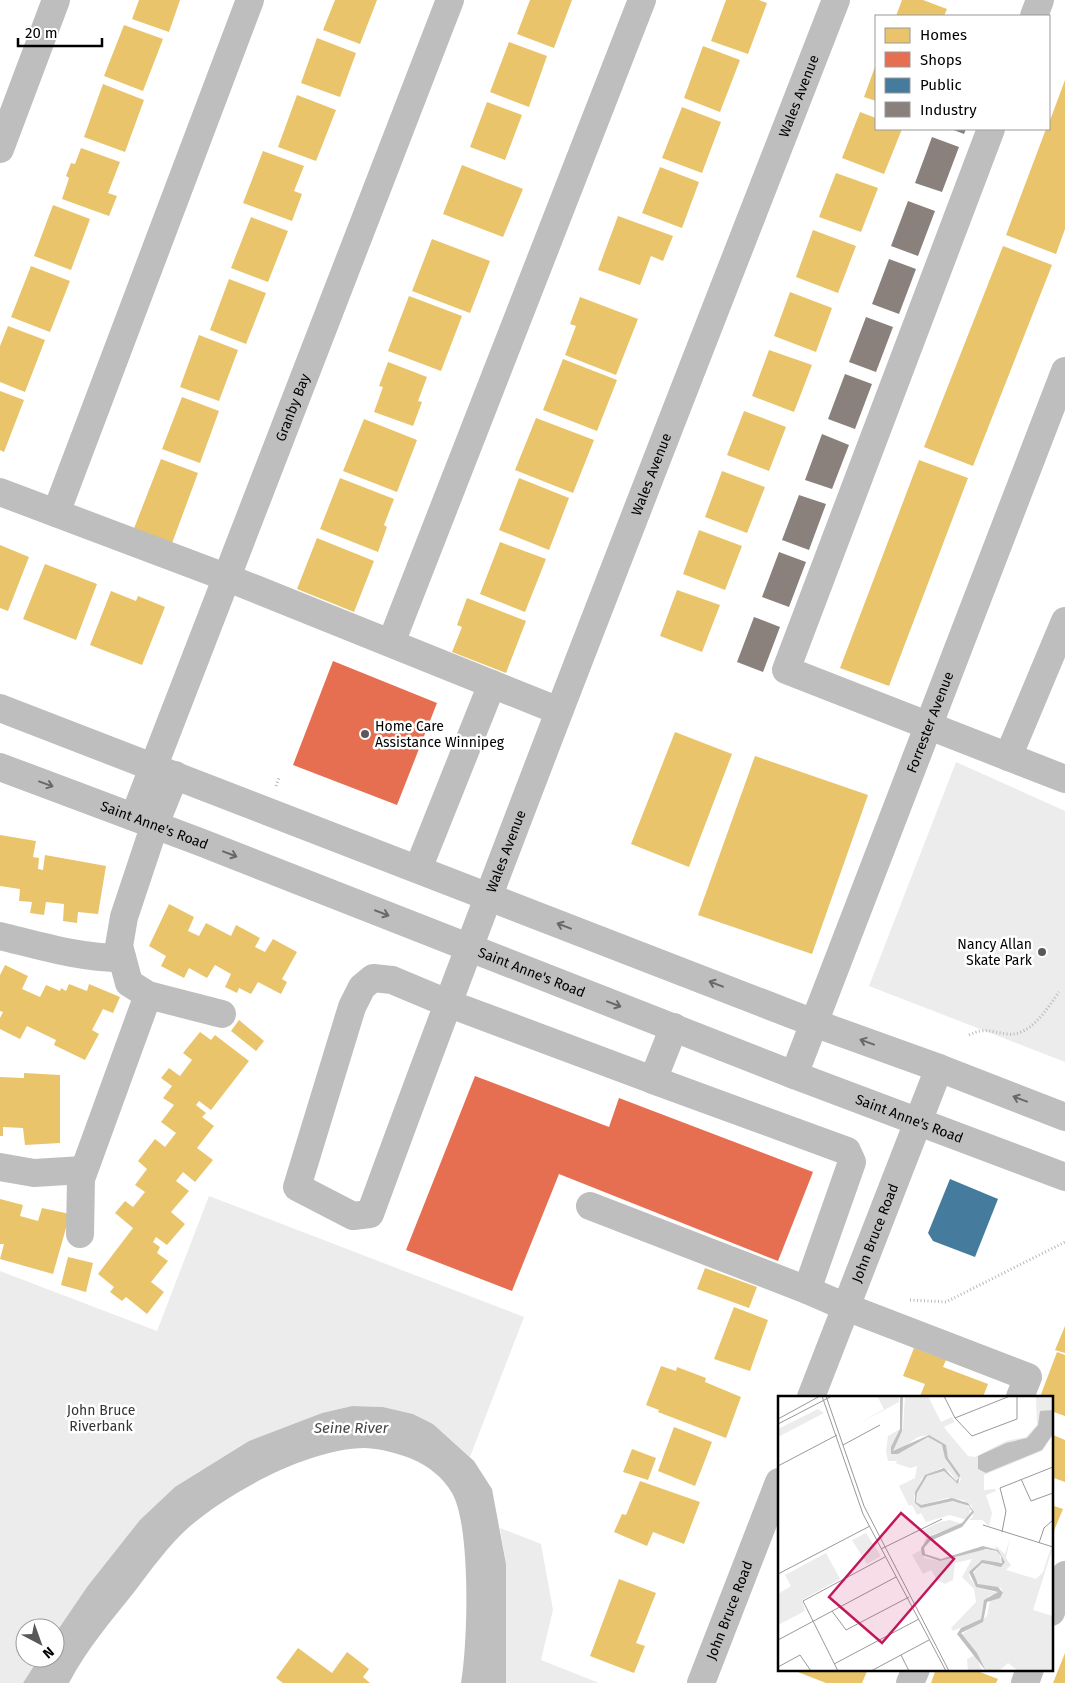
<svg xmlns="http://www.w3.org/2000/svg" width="1065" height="1683" font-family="'Fira Sans',sans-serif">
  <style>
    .green { fill: #ececec }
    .water { fill: #bfbfbf }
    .homes { fill: #e9c46a }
    .shops { fill: #e76f51 }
    .public { fill: #457b9d }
    .industry { fill: #8a817c }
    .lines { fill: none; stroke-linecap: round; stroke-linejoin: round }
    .path { stroke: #b9b9b9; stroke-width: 3; stroke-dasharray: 1 2.5; stroke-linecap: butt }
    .minor { stroke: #bebebe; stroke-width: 28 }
    .major { stroke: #bebebe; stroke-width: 28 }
    .oneway { stroke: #686868 }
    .poi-dot { fill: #595959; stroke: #fff; stroke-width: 2 }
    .labels { text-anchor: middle; stroke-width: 5; stroke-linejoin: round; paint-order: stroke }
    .street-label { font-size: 14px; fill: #000; stroke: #fff }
    .poi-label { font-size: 14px; fill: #000; stroke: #fff; text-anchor: start }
    .park-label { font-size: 14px; fill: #333; stroke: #fff }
    .water-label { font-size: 15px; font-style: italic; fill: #444; stroke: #fff }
    .inset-road { fill: none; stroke: #999; stroke-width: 1 }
    .view { fill: #c2185b; fill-opacity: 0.15; stroke: #c2185b; stroke-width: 2.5 }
    .inset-edge { fill: none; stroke: #000; stroke-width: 2.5 }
  </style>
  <rect width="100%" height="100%" fill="#fff"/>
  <!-- green -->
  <path class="green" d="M956,762L1065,811V1062L869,986Z
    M209,1196L524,1317L470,1457L433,1424L413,1414L383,1407L352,1406L322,1413L249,1441L87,1587L55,1634V1628H25V1658H39L23,1683H0V1271L157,1331Z
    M500,1528L541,1544L553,1610L541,1660L599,1683H506V1564Z"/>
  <!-- water -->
  <path class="water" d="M352,1406L383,1407L413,1414L433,1424L474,1461L492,1489L506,1564V1683H461C468,1644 471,1525 452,1493C443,1477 428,1466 412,1459C397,1453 382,1449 365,1448C310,1448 229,1492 188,1528C168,1546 151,1570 135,1591C111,1621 87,1649 69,1683H23L39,1658H55V1634L87,1587L140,1520L175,1487L249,1441L322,1413Z"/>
  <!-- homes -->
  <path class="homes" d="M139,0H180L169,32L132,19Z
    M335,0H377L360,44L323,30Z
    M530,0H572L554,48L517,34Z
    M726,0H759L767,3L748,54L711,41Z
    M902,0H923L947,9L944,16H896Z
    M124,25L163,39L143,91L104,76Z
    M317,38L356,53L340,97L301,83Z
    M509,42L547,56L529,107L490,92Z
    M703,46L740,60L720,112L684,98Z
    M876,64V101L864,97Z
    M1065,80V229L1056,254L1006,235L1046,129H1049V123Z
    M103,84L144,100L125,152L84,137Z
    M297,95L336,110L316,161L278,147Z
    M487,102L522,115L505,160L470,147Z
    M682,107L721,122L702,173L662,158Z
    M860,112L876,118V129H902L884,174L842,158Z
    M81,148L120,162L108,193L117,196L109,216L62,199L69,178L66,176L71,163L75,164Z
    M263,151L304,166L294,191L302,194L292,221L243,203Z
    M462,165L523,189L503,237L443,214Z
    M660,167L699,182L682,228L642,213Z
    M836,173L878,188L861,232L819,217Z
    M53,205L90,219L71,270L34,256Z
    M618,216L673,236L663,261L651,256L640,285L598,270Z
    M251,217L288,231L268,282L231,268Z
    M813,230L856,246L838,293L796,277Z
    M432,239L490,261L470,313L412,291Z
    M1003,246L1052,265L973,466L924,447Z
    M31,266L70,281L50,332L11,317Z
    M229,279L266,293L246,344L210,330Z
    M790,292L832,308L816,352L774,336Z
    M409,296L462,316L441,371L388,351Z
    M580,297L638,319L616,375L565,355L576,326L570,324Z
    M8,326L45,340L25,392L0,382V346Z
    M199,335L238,350L219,401L180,387Z
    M769,350L812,365L794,412L752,396Z
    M563,359L617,380L597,431L543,410Z
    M388,362L427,377L418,401L422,402L413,426L374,412L383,387L379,386Z
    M0,391L24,400L4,452L0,450Z
    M182,397L219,411L200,463L162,449Z
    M744,411L786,427L769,471L727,455Z
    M536,418L594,440L573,493L515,470Z
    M364,419L417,440L397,492L343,471Z
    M161,459L198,473L171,546L133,531Z
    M919,460L968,478L889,686L840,668Z
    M722,471L765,487L747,533L705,517Z
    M340,478L394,499L384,525L387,527L378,552L320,529Z
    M519,478L569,498L549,550L499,530Z
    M699,530L742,546L725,590L683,574Z
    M317,538L374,561L354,612L297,589Z
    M500,542L546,559L525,612L480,594Z
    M0,545L29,557L8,611L0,608Z
    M45,564L97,584L76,640L23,619Z
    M677,590L720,605L702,652L660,636Z
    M111,591L136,601L138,596L165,607L142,665L90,645Z
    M467,598L526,621L506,673L452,652L462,627L457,625Z
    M675,732L732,754L689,867L631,844Z
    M755,756L868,795L812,954L698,915Z
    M0,835L36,841L33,857L39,858L38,869L43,870L45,855L106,866L98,914L78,912L77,923L63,921L64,904L46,902L44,915L30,913L32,902L19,901L20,889L0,886Z
    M169,904L194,917L188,931L199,936L206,923L231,936L236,925L260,938L255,947L265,952L273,939L297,952L282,979L287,982L281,994L258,982L251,994L239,988L237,993L225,987L231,974L215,965L207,978L189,968L184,978L161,966L166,956L149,946Z
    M5,965L28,976L22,989L40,997L46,985L60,991L61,988L66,991L69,984L87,991L89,984L120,997L113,1013L103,1009L92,1030L99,1034L85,1060L54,1045L56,1040L27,1026L20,1039L0,1029V1018L3,1012L0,1011V975Z
    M239,1020L264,1041L256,1051L231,1031Z
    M200,1032L211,1040L215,1035L249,1061L211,1110L199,1101L196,1105L206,1113L202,1117L214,1126L197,1148L213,1160L195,1182L183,1172L176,1181L189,1191L171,1212L185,1224L167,1245L156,1237L153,1242L160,1247L157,1253L168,1261L151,1282L164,1292L147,1314L126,1297L122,1301L110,1292L114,1287L98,1274L133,1228L115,1213L125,1201L133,1207L145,1192L135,1185L147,1169L138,1161L155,1139L165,1147L176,1133L161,1122L174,1105L163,1098L172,1086L161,1078L169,1068L180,1076L192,1060L183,1053Z
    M24,1073L60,1075V1143L25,1145L23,1128L3,1127V1136H0V1077L24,1078Z
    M0,1199L23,1205L20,1216L38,1221L42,1208L70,1214L53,1274L0,1259L4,1244H0Z
    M68,1257L93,1263L86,1292L61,1285Z
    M705,1268L757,1287L749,1308L697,1289Z
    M734,1307L768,1320L750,1371L714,1359Z
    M1065,1326V1353L1055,1350Z
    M914,1348L946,1360L943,1367L988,1384L983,1397L920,1396L925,1384L903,1376Z
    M1057,1352L1065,1355V1416L1051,1411V1397H1040Z
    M661,1366L676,1371L677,1367L706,1378L705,1382L741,1397L726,1438L658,1412L659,1410L646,1405Z
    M674,1427L712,1442L695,1486L658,1471Z
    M1051,1434L1065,1440V1482L1051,1477Z
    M632,1449L656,1458L648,1480L623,1472Z
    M640,1481L700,1502L684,1544L653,1532L647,1546L614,1532L622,1514L626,1515Z
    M1051,1505L1063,1509L1051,1538Z
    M619,1579L656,1593L636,1643L645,1646L634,1673L590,1656Z
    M298,1648L332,1673L347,1652L369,1669L363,1677L370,1683H283L276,1678Z
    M1065,1653V1683H1053Z
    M790,1669H868L862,1683H826Z
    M936,1669H972L998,1679L996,1683H931Z"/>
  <!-- shops -->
  <path class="shops" d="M333,661L437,703L397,805L293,765Z
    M475,1076L609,1127L619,1098L813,1172L778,1261L559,1174L512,1291L406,1250Z"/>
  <!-- public -->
  <path class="public" d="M950,1179L998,1199L975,1257L933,1241L928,1233Z"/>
  <!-- industry -->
  <path class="industry" d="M951,129H966L964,134Z
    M932,137L959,147L942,192L915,183Z
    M908,201L935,211L918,256L891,246Z
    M889,259L916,269L899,314L872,304Z
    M866,317L893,327L876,372L849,362Z
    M845,374L872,384L855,429L828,419Z
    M822,434L849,445L832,489L805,480Z
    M799,495L826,504L809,550L782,540Z
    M779,552L806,562L789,607L762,597Z
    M754,617L780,627L763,672L737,662Z"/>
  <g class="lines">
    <!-- path -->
    <path class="path" d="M276,786L279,778
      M969,1035C985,1027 991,1032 1007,1034C1031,1037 1048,1007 1059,992
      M910,1300L946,1302L1065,1242"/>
    <!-- minor -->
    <g class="minor">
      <path d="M1034,16L1040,0"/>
      <path d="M991,129L786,670L1065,779"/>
      <path d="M0,149L56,0"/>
      <path d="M0,492L228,578L559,711"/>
      <path d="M56,513L250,0"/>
      <path d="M391,643L642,0"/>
      <path d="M1008,757L1065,621"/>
      <path id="s1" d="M134,817L450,0"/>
      <path d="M155,824L124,917L119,946L129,983L148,995L222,1014"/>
      <path d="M418,869L492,684"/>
      <path d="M0,936C41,946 80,958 122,958"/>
      <path id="s2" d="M674,1027L653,1080L447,1003L392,980L373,978L362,987L352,1007L297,1187L353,1216L370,1214C519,807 679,404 836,0"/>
      <path id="s3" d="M794,1075L1065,371"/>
      <path d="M0,1167L34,1173L83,1170"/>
      <path d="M590,1206L807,1290L852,1162L847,1151L653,1080"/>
      <path d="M80,1234L81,1179L148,995"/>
      <path d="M807,1290L846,1307L1028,1377L1020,1397"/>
      <path id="s4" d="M811,1397L939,1068"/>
      <path d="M1051,1612L1065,1575"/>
      <path id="s5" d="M701,1683L779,1482"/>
      <path d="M910,1683L916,1669"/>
      <path d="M1025,1683L1030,1669"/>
    </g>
    <!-- major -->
    <g class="major">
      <path d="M0,708L814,1023L939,1068L1065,1117"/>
      <path id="s6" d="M0,767L200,842L794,1075L1065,1177"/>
      <path d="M155,824L175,775"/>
    </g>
  </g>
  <!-- one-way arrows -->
  <defs><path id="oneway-shaft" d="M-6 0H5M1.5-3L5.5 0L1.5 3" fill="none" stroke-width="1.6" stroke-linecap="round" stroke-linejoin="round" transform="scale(1.25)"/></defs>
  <g class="oneway">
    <use href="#oneway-shaft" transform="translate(46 784) rotate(20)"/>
    <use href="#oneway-shaft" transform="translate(230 854) rotate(21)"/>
    <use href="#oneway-shaft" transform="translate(382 913) rotate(21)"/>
    <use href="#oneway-shaft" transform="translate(564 926) rotate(-159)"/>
    <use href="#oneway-shaft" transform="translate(716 984) rotate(-159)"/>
    <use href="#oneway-shaft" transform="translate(614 1004) rotate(21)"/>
    <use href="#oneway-shaft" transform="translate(867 1042) rotate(-160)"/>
    <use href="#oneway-shaft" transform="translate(1020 1099) rotate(-159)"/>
  </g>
  <!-- markers -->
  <g class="poi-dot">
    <circle cx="365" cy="734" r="5"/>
    <circle cx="1042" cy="952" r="5"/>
  </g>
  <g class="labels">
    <!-- street labels -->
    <g class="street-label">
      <text dy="5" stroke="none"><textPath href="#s2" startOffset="1858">Wales Avenue</textPath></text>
      <text dy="5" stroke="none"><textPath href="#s1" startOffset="439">Granby Bay</textPath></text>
      <text dy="5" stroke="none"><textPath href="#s2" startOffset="1452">Wales Avenue</textPath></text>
      <text dy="5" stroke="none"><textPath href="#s3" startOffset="378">Forrester Avenue</textPath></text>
      <text dy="5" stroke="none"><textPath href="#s6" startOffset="165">Saint Anne's Road</textPath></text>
      <text dy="5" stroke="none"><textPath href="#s2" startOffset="1048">Wales Avenue</textPath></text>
      <text dy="5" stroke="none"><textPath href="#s6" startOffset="570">Saint Anne's Road</textPath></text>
      <text dy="5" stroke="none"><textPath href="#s6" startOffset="975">Saint Anne's Road</textPath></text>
      <text dy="5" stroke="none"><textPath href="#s4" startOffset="176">John Bruce Road</textPath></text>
      <text dy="5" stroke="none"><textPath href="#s5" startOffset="78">John Bruce Road</textPath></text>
    </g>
    <!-- poi labels -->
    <g class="poi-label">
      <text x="375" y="731">Home Care<tspan x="375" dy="16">Assistance Winnipeg</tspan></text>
      <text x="1032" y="949" text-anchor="end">Nancy Allan<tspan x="1032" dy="16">Skate Park</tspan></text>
    </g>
    <!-- park labels -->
    <g class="park-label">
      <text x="101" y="1415">John Bruce<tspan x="101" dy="16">Riverbank</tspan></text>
    </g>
    <!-- water labels -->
    <g class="water-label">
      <text x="351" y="1433">Seine River</text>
    </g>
  </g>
  <!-- overview -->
  <g transform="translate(778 1396)">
    <rect width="275" height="275" fill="#fff"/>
    <path d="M99,0H121V6L78,29L106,13ZM127,0H150L163,26L174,21L176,26L166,31L169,35L190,60L197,61L228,45L248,41L259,29L258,1L275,0V39L264,55L206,79V94L217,93L218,95L208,99L214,117L211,130L204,124H191L195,121L194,110L185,104L169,102L143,109L138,106L139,97L149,80L166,75L181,87L183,83L170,62L168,50L151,39L140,41L119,56L115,54L125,32ZM40,13L46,17L0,41V33ZM122,33L113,57L124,56L150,41L166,51L170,67L181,82L178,85L172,76L163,72L144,82L136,100L138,108L143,112L177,105L193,112L189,124L172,119L148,126L143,117L139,119L134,109L131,110L121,90L137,82L139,70L132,72L117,67L120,65H110L108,55L110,40ZM172,124L184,128L156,138L145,149L148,141L145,134L162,126ZM88,137L103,160L89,168L74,144ZM232,142L228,162L233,169L228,174L258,183L265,176L272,154H274L255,214L275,220V275H240L230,267L221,275H208L199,257L183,239L209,220L212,204L225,199L223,192L202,189L194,179L204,167L215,170L227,166L217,152L218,150L227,158ZM203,153L220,155L224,166H201L191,177L192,182L198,191L220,197L211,200L205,209L203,223L175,235L173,232L198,206L196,193L184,181L194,163L177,167L175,184L167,188L159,184L153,174L145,178L134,159L143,154L147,162L162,165ZM48,157L62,183L24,204L27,215L0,229V198L13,190L7,179ZM197,259L202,270L205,275H190L189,263Z" fill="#ececec"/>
    <path d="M122,0H125L124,35L115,55L151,39L168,49L170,62L182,79L180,88L166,75L149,80L139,97L138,106L143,109L174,102L190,107L196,116L184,131L152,145L146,152L147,158L163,163L205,150L220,154L227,166L223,171L204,167L195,176L200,188L220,191L225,197L222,202L209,206L205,226L183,237L199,257L208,275L179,238L183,232L203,223L206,204L220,196L198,191L191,176L204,164L224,167L223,160L219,155L208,153L162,165L144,159L143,152L151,141L184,127L194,115L191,110L175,105L143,112L137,107V96L147,79L166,72L178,85L181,82L167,62L164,49L150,41L120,58H113V51L122,33ZM275,14V38L264,54L208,77L200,73V60L228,47L249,42L260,29L262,15Z" fill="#bfbfbf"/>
    <path class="inset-road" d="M44,0L85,118L168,275M48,0L86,110L171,275M166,0L177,22L194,40L239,23V0M177,22L232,0M0,23L42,0M0,28L54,0M65,49L102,29M0,70L59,39M243,83L253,105L275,97M205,129L275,151M224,136L228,115L222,92L275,71M261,147L266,132L275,124M103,153L164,123M0,178L92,130M54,215L68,234L131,201M0,244L118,181M123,259L131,275M56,268L141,223M0,271L22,259L33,275M60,275L25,205L107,161M93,275L151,244"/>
    <path class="view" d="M123,117L176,163L104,247L51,201Z"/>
    <rect width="275" height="275" class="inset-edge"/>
  </g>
  <!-- legend -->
  <rect x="875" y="15" width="175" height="115" fill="#ffffff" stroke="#999999"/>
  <rect x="885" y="28" width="25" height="15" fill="#e9c46a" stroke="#999999"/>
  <text x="920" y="40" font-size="15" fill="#000000">Homes</text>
  <rect x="885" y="52" width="25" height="15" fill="#e76f51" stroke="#999999"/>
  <text x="920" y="65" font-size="15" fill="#000000">Shops</text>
  <rect x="885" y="78" width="25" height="15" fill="#457b9d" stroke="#999999"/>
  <text x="920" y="90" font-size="15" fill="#000000">Public</text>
  <rect x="885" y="102" width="25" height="15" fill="#8a817c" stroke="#999999"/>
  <text x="920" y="115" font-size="15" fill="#000000">Industry</text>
  <!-- north arrow -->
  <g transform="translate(40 1643) rotate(139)"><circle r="24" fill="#ffffff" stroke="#999999"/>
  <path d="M0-4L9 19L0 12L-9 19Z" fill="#595959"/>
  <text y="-8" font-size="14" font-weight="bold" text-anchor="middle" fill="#000000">N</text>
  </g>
  <!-- scale -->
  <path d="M18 38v8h84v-8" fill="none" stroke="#000000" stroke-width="2.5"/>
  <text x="25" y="38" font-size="15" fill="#000000" stroke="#ffffff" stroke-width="4" paint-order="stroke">20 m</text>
</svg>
